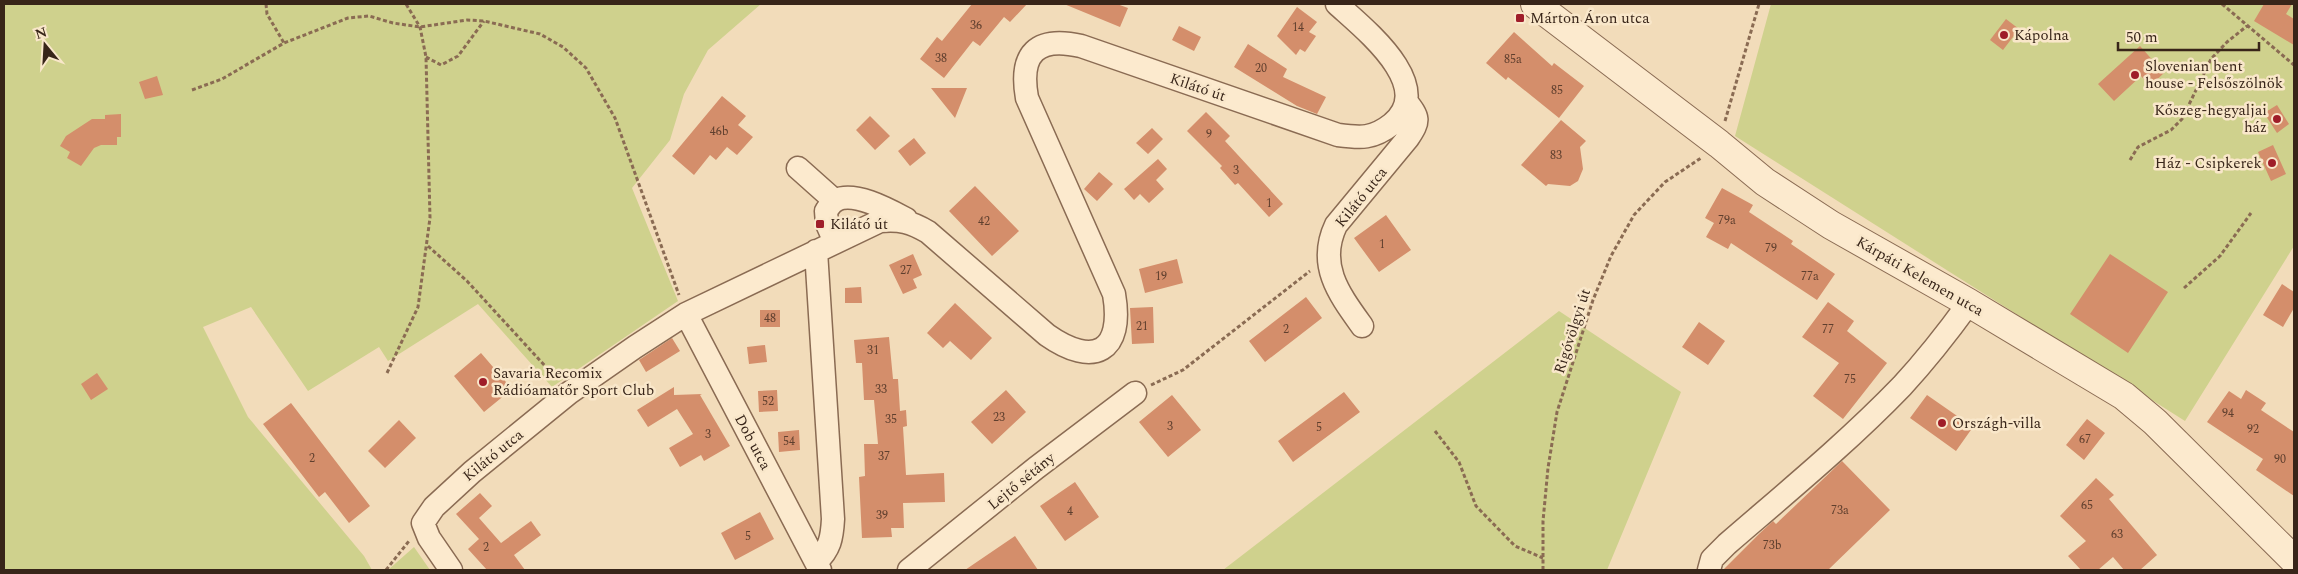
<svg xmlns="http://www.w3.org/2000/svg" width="2298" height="574" font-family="Spectral,serif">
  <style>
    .green { fill: #cfd18d }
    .building { fill: #d48e6b }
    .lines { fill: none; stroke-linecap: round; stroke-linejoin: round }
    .minor-casing { stroke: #8a6b53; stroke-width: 25 }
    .tertiary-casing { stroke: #8a6b53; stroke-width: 30 }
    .path { stroke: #8a6b53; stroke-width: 3; stroke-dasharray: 4 2.5; stroke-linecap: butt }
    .minor { stroke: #fceace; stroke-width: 22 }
    .tertiary { stroke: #fceace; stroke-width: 28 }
    .poi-dot { fill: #9f1d29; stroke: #f9e7ca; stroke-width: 2 }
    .labels { text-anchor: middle; stroke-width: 5; stroke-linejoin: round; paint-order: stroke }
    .number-label { font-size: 12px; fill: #5f3f2e }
    .poi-label { font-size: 15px; fill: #382519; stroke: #f9e7ca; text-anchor: start }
    .street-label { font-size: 15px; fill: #382519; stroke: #f9e7ca }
  </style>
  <rect width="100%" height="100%" fill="#f2dcba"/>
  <!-- green -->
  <path class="green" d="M4,4H761L708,50L684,94L670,140L632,188L678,301L552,387L478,304L388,361L379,347L308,391L251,307L203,327L248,417L364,556L372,570H4Z
    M1771,4H2294V246L2185,421L1735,136Z
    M1559,311L1681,392L1607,570H1223Z
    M414,547L430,570H388Z"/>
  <!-- building -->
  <path class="building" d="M972,4H1027L1010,22L1004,17L980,46L973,41L944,78L920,59L937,37L942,41Z
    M1064,4H1117L1128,8L1120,27Z
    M2264,4H2292L2286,14L2294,19V45L2254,21Z
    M1297,7L1317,22L1309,32L1316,36L1305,52L1300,49L1296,55L1277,36Z
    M2006,19L2019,29L2003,50L1990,40Z
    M1179,26L1201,37L1194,51L1172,40Z
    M1514,32L1552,66L1554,63L1584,86L1559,118L1508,77L1506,80L1486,63Z
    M1248,44L1287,69L1283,77L1326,97L1317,114L1297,106L1234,67Z
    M2140,46L2164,73L2150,86L2141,76L2114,101L2098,84Z
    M157,76L163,95L145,99L139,82Z
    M931,88H967L955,118Z
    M722,96L746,116L738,125L753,137L737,155L727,147L716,160L710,155L694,175L672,156Z
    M2277,105L2289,124L2277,133L2264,113Z
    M1206,112L1230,136L1225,141L1283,204L1269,217L1238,183L1235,185L1220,168L1222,166L1187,131Z
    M121,114V137H117V145H101L94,148L81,166L67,158L70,152L60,146L66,136L92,119H105V115Z
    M870,116L890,136L875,150L856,130Z
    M1561,120L1586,141L1580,147L1583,169L1578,181L1570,186L1548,184L1546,186L1521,165Z
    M1152,128L1163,139L1148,154L1136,143Z
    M914,138L926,153L910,166L898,151Z
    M2273,145L2286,174L2271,181L2258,152Z
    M1158,159L1167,169L1156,180L1164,189L1149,203L1140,194L1134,200L1124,189Z
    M1099,172L1113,184L1097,201L1084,189Z
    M975,186L1019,231L992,256L949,211Z
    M1722,188L1753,205L1749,212L1793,241L1791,244L1835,274L1817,300L1731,243L1728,249L1706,237L1714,223L1705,218Z
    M1386,215L1411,250L1379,272L1354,238Z
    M913,254L922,275L913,279L917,288L903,294L889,265Z
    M2110,254L2168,292L2128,353L2070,314Z
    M1177,259L1183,283L1145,293L1139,269Z
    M2282,284L2294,292V308L2283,327L2263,315Z
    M861,287L862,303H845V288Z
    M1306,297L1322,318L1265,362L1249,341Z
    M1828,302L1854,321L1847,331L1887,363L1843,419L1813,396L1839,363L1802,337Z
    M955,303L992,338L971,360L950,341L943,348L927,333Z
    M1153,307L1154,343L1132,344L1130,308Z
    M760,310H780V327H760Z
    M1699,322L1725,341L1708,365L1682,347Z
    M889,337L893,379H898L900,411L906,410L907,426L903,427L906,475L944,473L945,502L903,503L904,528H891L892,537L862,538L859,477L865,476L864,444H878L874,400H864L862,363H856L854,340Z
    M672,338L680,351L646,372L639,360Z
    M765,345L767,362L749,364L747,347Z
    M481,353L512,389L484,412L454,376Z
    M97,373L108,389L91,400L81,384Z
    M674,387V395L702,394L700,395L730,446L704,461L701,455L680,467L669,448L693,434L677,409L648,427L637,410Z
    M777,390L778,411L759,412L758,391Z
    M1006,390L1026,412L992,444L971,422Z
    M2246,390L2266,403L2261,410L2294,432V496L2256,470L2263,459L2207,422L2229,391L2241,399Z
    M1344,392L1360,412L1293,462L1278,441Z
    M1172,395L1201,430L1168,457L1139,422Z
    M1927,395L1973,427L1956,451L1910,418Z
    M291,403L370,506L349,523L325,492L319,497L263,424Z
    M2087,419L2105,433L2084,460L2066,445Z
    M399,420L416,438L385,468L368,451Z
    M799,430L800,450L779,452L778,432Z
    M1842,461L1890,510L1828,570H1723L1760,533L1773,521L1776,524Z
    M2096,478L2114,495L2109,499L2157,555L2140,570H2124L2113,557L2098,570H2081L2068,556L2086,541L2060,516Z
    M1075,482L1099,517L1065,541L1040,506Z
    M480,493L492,506L479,518L501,543L531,521L541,535L514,555L525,570H487L468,549L479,539L456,514Z
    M760,512L774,539L735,560L721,533Z
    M1015,536L1038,570H965Z"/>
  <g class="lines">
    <defs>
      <path id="minor" d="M798,168L835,201
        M835,242L827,224L826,211C829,207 832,202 836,200C855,191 889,210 906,219
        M816,251L833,519C832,538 830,549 816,562
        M686,314L820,570
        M1362,326C1339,294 1317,265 1336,225L1408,138C1420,120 1419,118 1406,101
        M451,570L429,538L423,523L434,507L472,472L569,393L635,347L686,314L880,221C900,219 911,222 928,232L1047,335C1094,368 1124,352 1114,294L1027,98C1019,53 1037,36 1081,46L1338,135C1361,138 1373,139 1392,124C1438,86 1363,28 1337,4
        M909,570L1036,468L1135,393
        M1709,570L1712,559L1727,544C1786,493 1847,443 1902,386C1926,360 1948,332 1969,303"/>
      <path id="tertiary" d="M1535,4L1719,144L1765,182L1831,225L1969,303L2124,396L2155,422L2294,560"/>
    </defs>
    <!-- minor casing -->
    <use href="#minor" class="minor-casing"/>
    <!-- tertiary casing -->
    <use href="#tertiary" class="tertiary-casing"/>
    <!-- path -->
    <path class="path" d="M266,4L267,14L284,43
      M2222,4L2294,65
      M426,57L441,65L458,56L484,21
      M192,90L222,79L284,43L348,18L369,16L393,23L420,27L467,20L484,21L540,34L563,47L586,68L615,118L679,295
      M1725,121L1759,4
      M2130,160L2138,147L2171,130L2182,119L2211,59L2227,42L2247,26
      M428,246L467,281L557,379
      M2184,288L2220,256L2251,213
      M387,373L418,307L430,218L426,57L420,27L406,4
      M1151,385L1183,370L1310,271
      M1435,431L1459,462L1476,506L1515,546L1543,558
      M386,570L409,541
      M1543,570V521L1548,468L1557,412L1593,300L1611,256L1634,215L1665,182L1701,158"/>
    <!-- minor -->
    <use href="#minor" class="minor"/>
    <!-- tertiary -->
    <use href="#tertiary" class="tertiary"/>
  </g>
  <!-- markers -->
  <g class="poi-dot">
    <rect x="1515" y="13" width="10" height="10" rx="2.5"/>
    <circle cx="2004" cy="35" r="5"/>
    <circle cx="2135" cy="75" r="5"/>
    <circle cx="2277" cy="119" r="5"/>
    <circle cx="2272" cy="163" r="5"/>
    <rect x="815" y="219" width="10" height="10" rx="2.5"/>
    <circle cx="483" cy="382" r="5"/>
    <circle cx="1942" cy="423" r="5"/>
  </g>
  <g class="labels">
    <!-- number labels -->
    <g class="number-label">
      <text x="976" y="29">36</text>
      <text x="1298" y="31">14</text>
      <text x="941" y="62">38</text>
      <text x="1513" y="63">85a</text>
      <text x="1261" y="72">20</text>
      <text x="1557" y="94">85</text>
      <text x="719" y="135">46b</text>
      <text x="1209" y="138">9</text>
      <text x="1556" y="159">83</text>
      <text x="1236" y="174">3</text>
      <text x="1269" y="207">1</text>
      <text x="1727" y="224">79a</text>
      <text x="984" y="225">42</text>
      <text x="1382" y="248">1</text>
      <text x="1771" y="252">79</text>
      <text x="906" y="274">27</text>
      <text x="1161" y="280">19</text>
      <text x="1810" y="280">77a</text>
      <text x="770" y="322">48</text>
      <text x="1142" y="330">21</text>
      <text x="1286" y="333">2</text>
      <text x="1828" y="333">77</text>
      <text x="873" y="354">31</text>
      <text x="1850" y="383">75</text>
      <text x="881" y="393">33</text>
      <text x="768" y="405">52</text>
      <text x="2228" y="417">94</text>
      <text x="999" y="421">23</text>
      <text x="891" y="423">35</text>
      <text x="1170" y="430">3</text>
      <text x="1319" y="431">5</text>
      <text x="2253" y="433">92</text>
      <text x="708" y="438">3</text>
      <text x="2085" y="443">67</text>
      <text x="789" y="445">54</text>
      <text x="884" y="460">37</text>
      <text x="312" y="462">2</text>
      <text x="2280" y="463">90</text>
      <text x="2087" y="509">65</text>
      <text x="1840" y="514">73a</text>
      <text x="1070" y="515">4</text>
      <text x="882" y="519">39</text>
      <text x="2117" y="538">63</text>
      <text x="748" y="540">5</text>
      <text x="1772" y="549">73b</text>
      <text x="486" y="551">2</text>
    </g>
    <!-- poi labels -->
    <g class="poi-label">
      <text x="1530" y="23">Márton Áron utca</text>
      <text x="2014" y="40">Kápolna</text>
      <text x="2145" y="71">Slovenian bent<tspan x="2145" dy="17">house - Felsőszölnök</tspan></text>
      <text x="2267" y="115" text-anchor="end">Kőszeg-hegyaljai<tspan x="2267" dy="17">ház</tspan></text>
      <text x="2262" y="168" text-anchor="end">Ház - Csipkerek</text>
      <text x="830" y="229">Kilátó út</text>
      <text x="493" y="378">Savaria Recomix<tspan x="493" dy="17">Rádióamatőr Sport Club</tspan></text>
      <text x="1952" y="428">Országh-villa</text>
    </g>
    <!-- street labels -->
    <g class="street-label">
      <text transform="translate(1198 87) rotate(19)" y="5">Kilátó út</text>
      <text transform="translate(1361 197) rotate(-51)" y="5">Kilátó utca</text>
      <text transform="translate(1920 276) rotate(30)" y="5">Kárpáti Kelemen utca</text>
      <text transform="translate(1572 331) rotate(-72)" y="5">Rigóvölgyi út</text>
      <text transform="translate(753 442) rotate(62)" y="5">Dob utca</text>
      <text transform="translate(493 455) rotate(-39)" y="5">Kilátó utca</text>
      <text transform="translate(1021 481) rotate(-39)" y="5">Lejtő sétány</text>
    </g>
  </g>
  <!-- border -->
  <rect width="2298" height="574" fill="none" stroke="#382519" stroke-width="10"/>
  <!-- north arrow -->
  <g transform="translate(45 45) rotate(342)" stroke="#f9e7ca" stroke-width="4" paint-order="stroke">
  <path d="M0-4L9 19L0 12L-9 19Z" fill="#382519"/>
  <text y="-8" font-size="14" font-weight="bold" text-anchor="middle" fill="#382519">N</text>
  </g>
  <!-- scale -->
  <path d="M2118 42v8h141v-8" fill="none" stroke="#382519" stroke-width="2.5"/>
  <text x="2126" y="42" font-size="15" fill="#382519" stroke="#f9e7ca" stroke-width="4" paint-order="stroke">50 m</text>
</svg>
